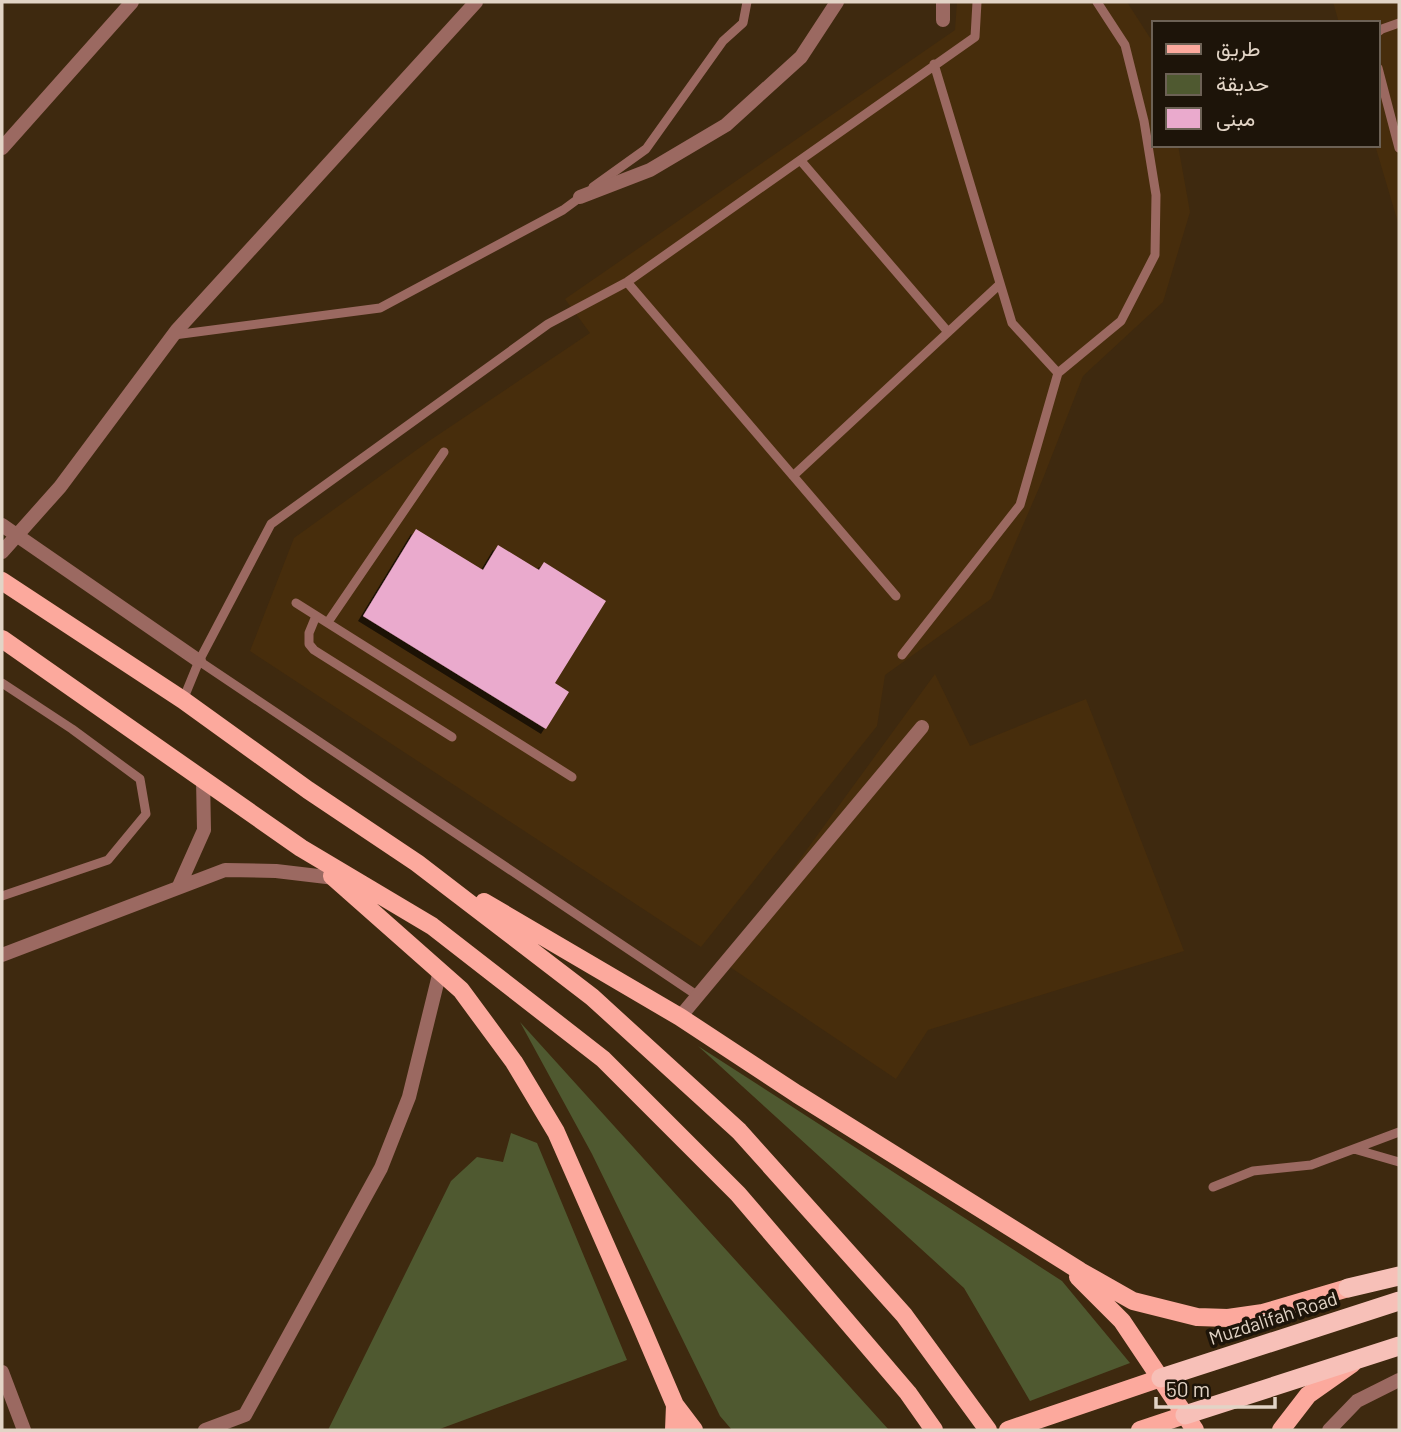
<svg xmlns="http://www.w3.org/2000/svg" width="1401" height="1432" font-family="Barlow,Vazirmatn,sans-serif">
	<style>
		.built { fill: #472d0c }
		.green { fill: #4f5930 }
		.building { fill: #eaaacd; filter: url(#shadow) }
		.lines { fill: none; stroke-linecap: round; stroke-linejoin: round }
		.service { stroke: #9b6961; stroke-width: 9 }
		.minor { stroke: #9b6961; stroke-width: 14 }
		.tertiary { stroke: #9b6961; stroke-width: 14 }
		.primary { stroke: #fca99d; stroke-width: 18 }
		.trunk { stroke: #f7c0b8; stroke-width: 19 }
		.labels { text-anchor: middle; stroke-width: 7; stroke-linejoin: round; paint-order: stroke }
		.street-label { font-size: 19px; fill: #e2d4c6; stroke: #1d1409 }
	</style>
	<defs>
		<filter id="shadow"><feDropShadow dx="-5" dy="5" stdDeviation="0" flood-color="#0009"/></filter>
	</defs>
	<rect width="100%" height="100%" fill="#3e290f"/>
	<path class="built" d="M957,2H1127L1154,44V145H1178L1190,212L1163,302L1083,376L1042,481L991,599L885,675L877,726L701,947L250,651L294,538L429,441L590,333L565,299L955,30Z
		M1333,2H1399V226L1375,145H1378V23H1339Z
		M935,674L970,746L1086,699L1184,951L928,1030L896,1079L724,963Z"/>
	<path class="green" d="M520,1022L889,1430H732L720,1416L592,1154Z
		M698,1046L1062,1281L1130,1363L1030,1401L964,1288Z
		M511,1133L537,1143L627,1360L437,1430H328L451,1181L477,1157L503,1162Z"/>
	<path class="building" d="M416,529L483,570L498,545L539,570L544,562L606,601L555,683L569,692L546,729L363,616Z"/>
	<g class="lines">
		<path class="service" d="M1378,32L1382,29L1399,23
			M934,64L1012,323L1058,373
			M1378,68L1399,148
			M801,161L948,332
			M593,187L646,149L723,41L743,23L747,2
			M627,282L896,596
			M174,335L380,308L563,210L582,196
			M793,476L1000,284
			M296,603L572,777
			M316,616L309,633V644L314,650L452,737
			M328,622L444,452
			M902,655L1020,505L1058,373L1121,321L1155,255L1156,195L1144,121L1125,45L1097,2
			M199,661L698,996
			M2,683L72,729L140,779L146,814L108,860L2,896
			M183,700L199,661L271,524L548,324L627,282L975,37L977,2
			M1354,1149L1399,1162
			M1213,1187L1253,1171L1311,1165L1399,1132"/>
		<path class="minor" d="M943,2V20
			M2,148L132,2
			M580,197L650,170L726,125L801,57L837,2
			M2,525L199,661
			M2,552L60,487L177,330L476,2
			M179,886L204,830L203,779
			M2,955L225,870L276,871L335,878
			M680,1017L922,727
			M2,1372L24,1430
			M205,1430L245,1415L381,1168L409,1097L440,971"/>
		<path class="tertiary" d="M1329,1430L1357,1401L1399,1380"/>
		<path class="primary" d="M2,581L183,700L308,790L417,863L592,997L739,1131L904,1315L988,1430
			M2,639L301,848L432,926L603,1059L738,1194L908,1393L934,1430
			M332,876L461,990L514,1062L556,1132L640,1323L675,1405L674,1430
			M484,902L680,1017L797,1094L1080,1271L1133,1301L1197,1317L1228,1318L1263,1313L1348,1288
			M1078,1277L1122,1321L1195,1430
			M675,1405L694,1430
			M1008,1430L1161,1378
			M1140,1430L1185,1415
			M1281,1430L1308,1395L1352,1364"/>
		<path class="trunk" d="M1348,1288L1399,1276
			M1161,1378L1399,1301
			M1185,1415L1399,1346"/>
	</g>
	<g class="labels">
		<g class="street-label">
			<text transform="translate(1273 1318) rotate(-18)" y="7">Muzdalifah Road</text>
		</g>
	</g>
	<rect width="1401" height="1432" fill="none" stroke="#e2d4c6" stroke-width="7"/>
	<rect x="1152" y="21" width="228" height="126" fill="#1d1409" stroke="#6c6155" stroke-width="2"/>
	<rect x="1166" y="44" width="35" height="10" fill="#fca99d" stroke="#6c6155" stroke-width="2"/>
	<text x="1216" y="56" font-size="21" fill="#e2d4c6">طريق</text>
	<rect x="1166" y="74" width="35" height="21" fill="#4f5930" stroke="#6c6155" stroke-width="2"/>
	<text x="1216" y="91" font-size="21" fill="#e2d4c6">حديقة</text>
	<rect x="1166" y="108" width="35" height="21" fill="#eaaacd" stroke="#6c6155" stroke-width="2"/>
	<text x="1216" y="126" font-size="21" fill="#e2d4c6">مبنى</text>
	<path d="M1156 1397v10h119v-10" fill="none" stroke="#e2d4c6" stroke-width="3.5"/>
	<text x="1166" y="1397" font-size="21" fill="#e2d4c6" stroke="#1d1409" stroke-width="5" paint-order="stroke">50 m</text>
</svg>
